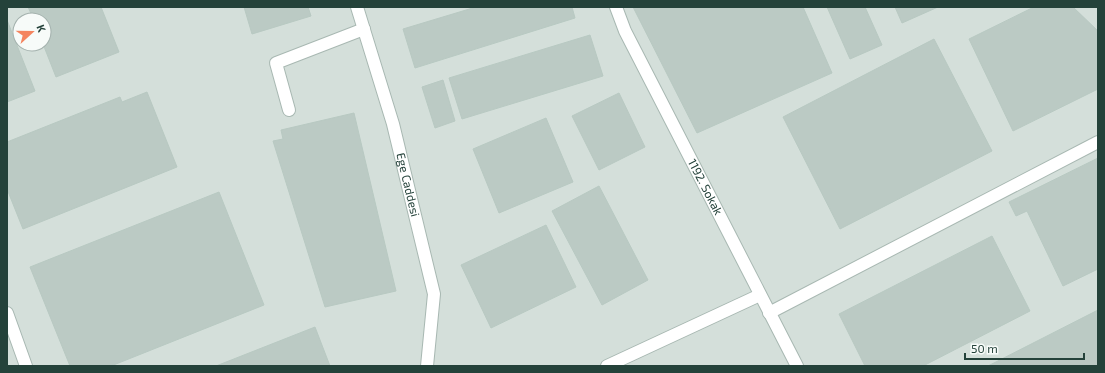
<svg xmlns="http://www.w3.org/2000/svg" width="1105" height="373" font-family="'Exo 2',sans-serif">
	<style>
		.built { fill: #d4dfda; fill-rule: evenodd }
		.building { fill: #bbcac4; stroke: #b8c9c2 }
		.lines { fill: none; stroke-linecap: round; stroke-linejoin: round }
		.minor-casing { stroke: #a8b8b2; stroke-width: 14 }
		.minor { stroke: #fff; stroke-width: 12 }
		.labels { text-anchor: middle; stroke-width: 4; stroke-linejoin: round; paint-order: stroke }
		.street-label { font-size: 12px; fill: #24423a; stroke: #f7fbf9 }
	</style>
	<rect width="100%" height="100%" fill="#e6efeb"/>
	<path class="built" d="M7,7H1098V366H7ZM20,20H44V44H20Z"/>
	<path class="building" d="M28,7H101L119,52L56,77L43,44L44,20H34Z
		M244,7H308L311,16L252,34Z
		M476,7H572L575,18L415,68L403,29Z
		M633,7H803L832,73L697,133Z
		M827,7H865L882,45L850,59Z
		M895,7H938L902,23Z
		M1034,7H1073L1098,31V89L1013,131L969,39Z
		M7,20L35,91L7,102Z
		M590,35L603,76L462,119L449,78Z
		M934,39L992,151L840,229L783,117Z
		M443,80L455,121L435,128L422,87Z
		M147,92L177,167L23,229L7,189V142L120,97L122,102Z
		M619,93L645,147L599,170L572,116Z
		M354,113L396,291L325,307L273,141L283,139L281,130Z
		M546,118L573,182L499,213L473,149Z
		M1098,158V269L1063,286L1027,211L1016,216L1009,202Z
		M599,186L648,280L602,305L552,211Z
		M219,192L264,305L111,366H70L30,267Z
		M546,225L576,287L491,328L461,265Z
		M992,236L1030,311L923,366H865L839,314Z
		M1098,310V366H988Z
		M315,327L330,366H216Z"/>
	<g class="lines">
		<g class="minor-casing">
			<g id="minor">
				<path id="s1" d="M357,7L393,124L434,294L427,366"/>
				<path id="s2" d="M616,7L625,31L797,366"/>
				<path d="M289,110L276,63L364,29"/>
				<path d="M7,313L26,366"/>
				<path d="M769,313L1098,142"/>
				<path d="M607,366L760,295"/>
			</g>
		</g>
		<use href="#minor" class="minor"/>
	</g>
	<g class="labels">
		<g class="street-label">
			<text dy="4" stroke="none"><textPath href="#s1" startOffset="185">Ege Caddesi</textPath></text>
			<text dy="4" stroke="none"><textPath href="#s2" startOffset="201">1192. Sokak</textPath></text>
		</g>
	</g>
	<rect width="1105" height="373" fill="none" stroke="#24423a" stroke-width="16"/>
	<g transform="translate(32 32) rotate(69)"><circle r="19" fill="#f7fbf9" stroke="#a3b1ad"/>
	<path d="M0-3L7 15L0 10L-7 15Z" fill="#f4845f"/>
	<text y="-6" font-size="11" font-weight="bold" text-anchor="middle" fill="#24423a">K</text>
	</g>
	<path d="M965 353v6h119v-6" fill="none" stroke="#24423a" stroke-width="2"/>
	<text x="971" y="353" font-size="12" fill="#24423a" stroke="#f7fbf9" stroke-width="3" paint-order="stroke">50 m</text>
</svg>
